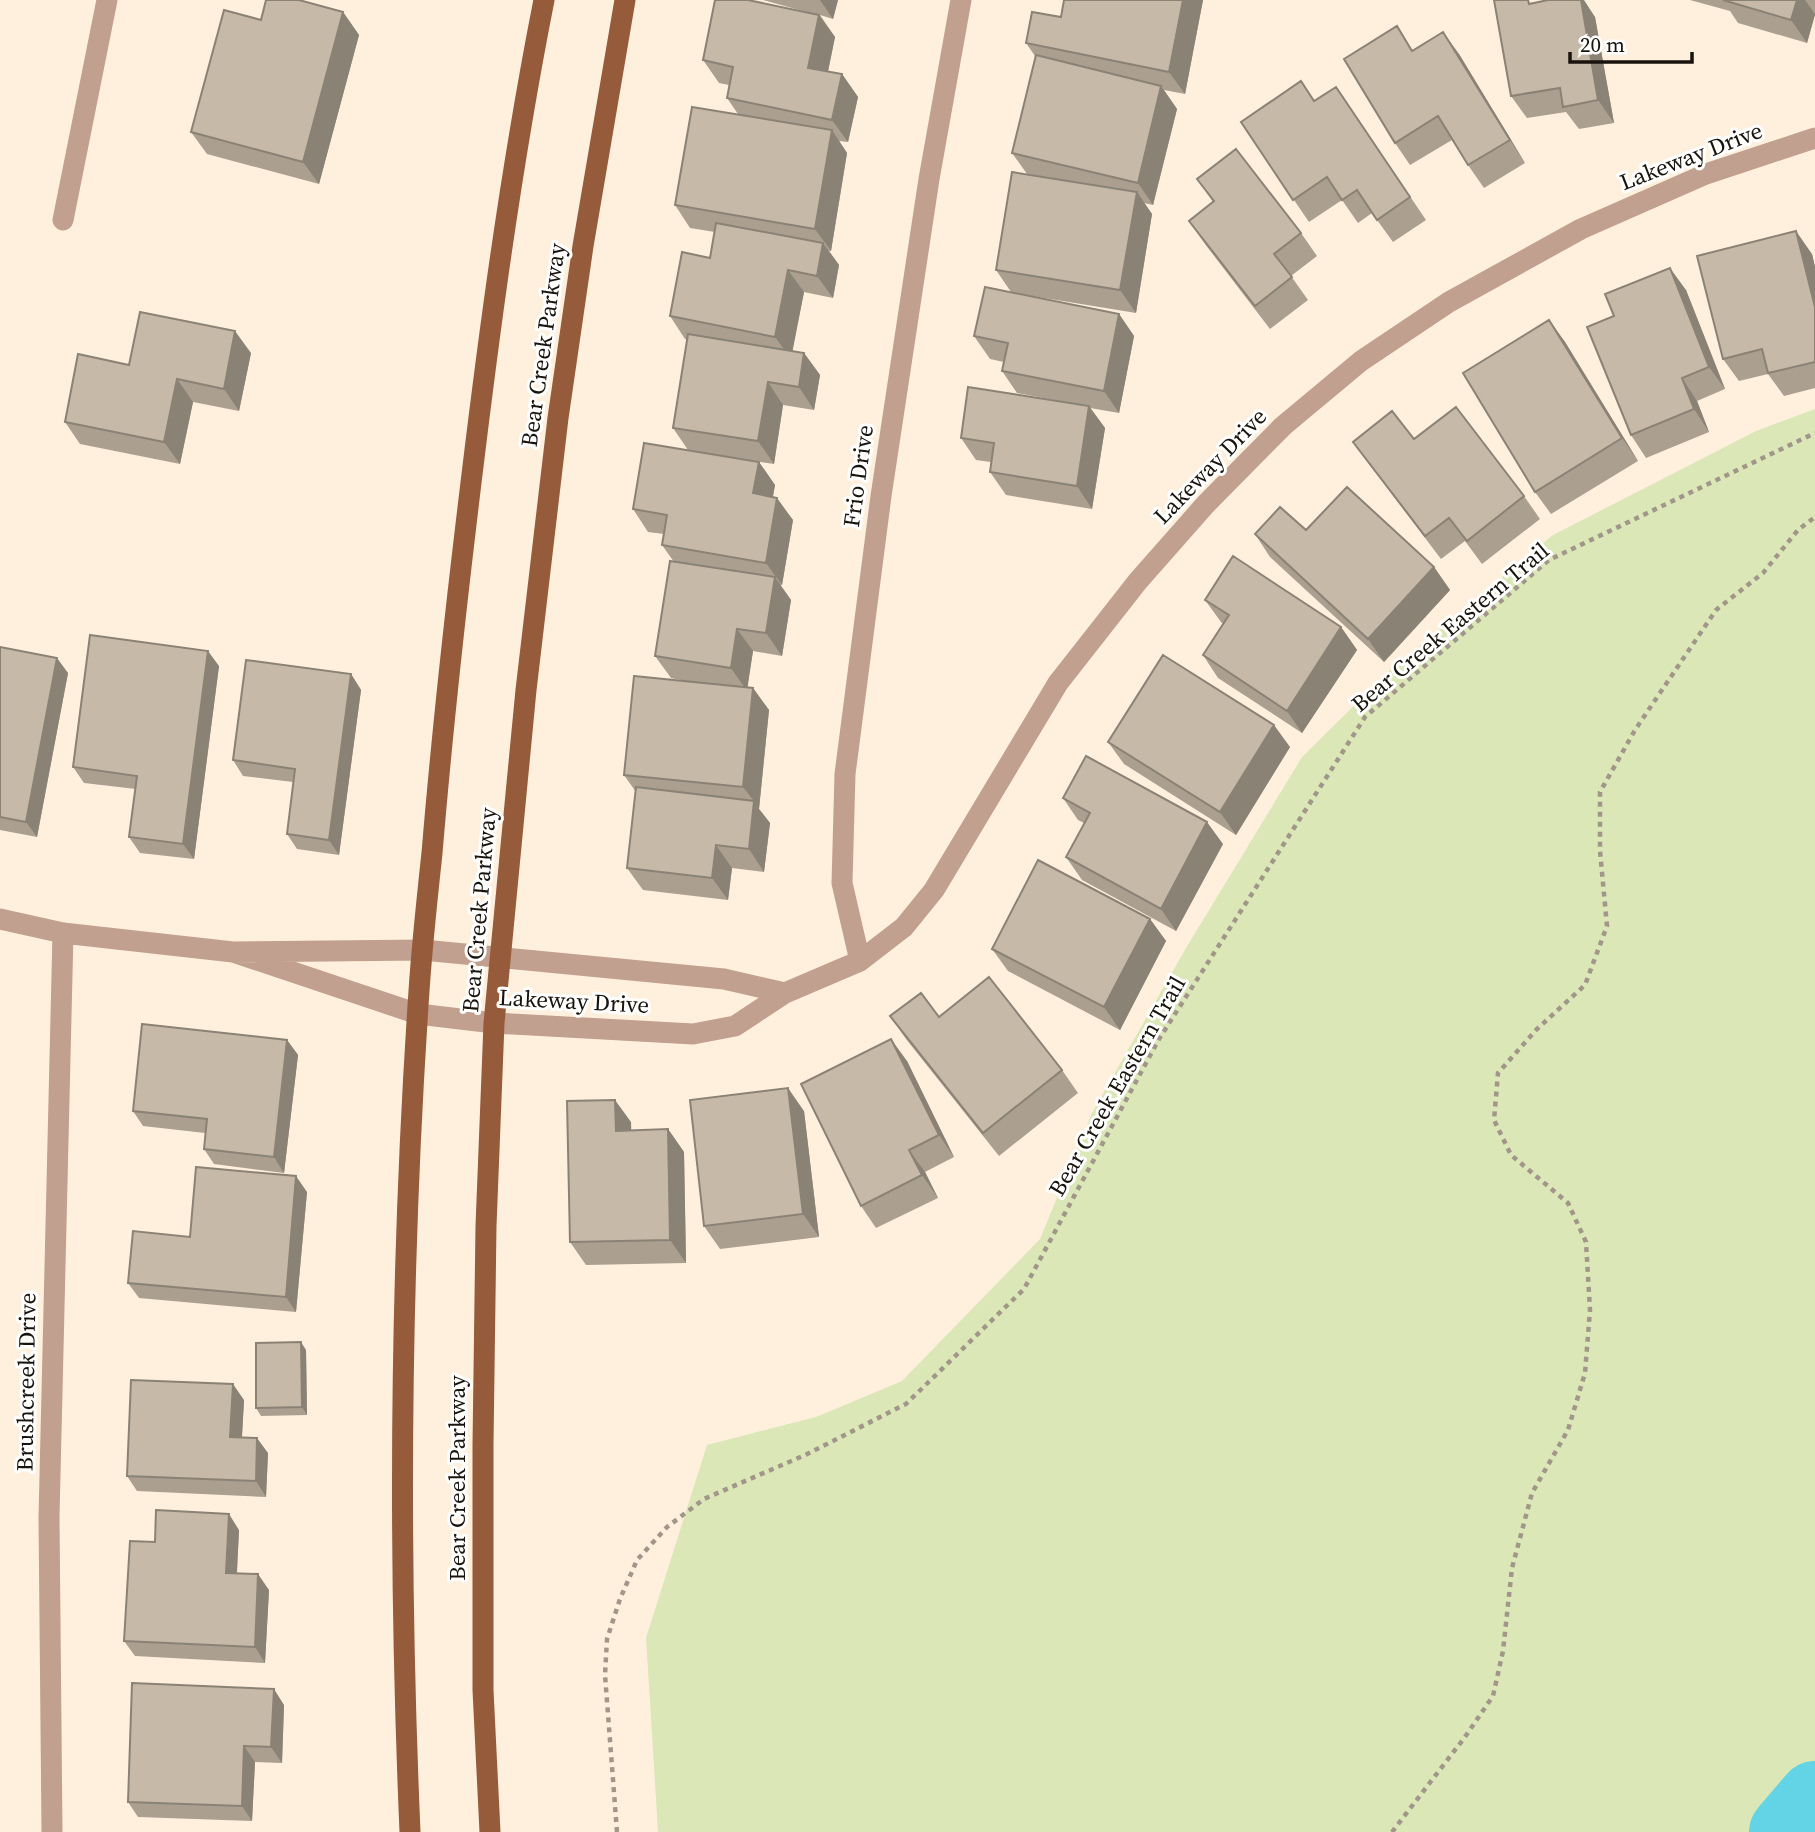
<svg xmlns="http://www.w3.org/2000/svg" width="1815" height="1832" font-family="'Source Serif 4',serif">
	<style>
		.grass { fill: #dbe7b7 }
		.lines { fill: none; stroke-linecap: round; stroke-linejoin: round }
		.river { stroke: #63d4e6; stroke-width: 74 }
		.path { stroke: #a19689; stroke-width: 4.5; stroke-dasharray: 5 5; stroke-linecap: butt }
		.minor { stroke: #c2a08f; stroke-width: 21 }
		.major { stroke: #955b3b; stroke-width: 21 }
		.wall { fill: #ab9f90 }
		.shaded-wall { fill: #8b8276 }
		.building { fill: #c7b9a8; stroke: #8b8276; stroke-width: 2 }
		.labels { text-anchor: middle; stroke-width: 6; stroke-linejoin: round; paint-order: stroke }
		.street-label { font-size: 23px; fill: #18130c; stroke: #fff }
	</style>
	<rect width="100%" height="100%" fill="#fff0de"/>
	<path class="grass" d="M1815,409V1832H658L646,1638L707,1445L816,1417L902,1381L1040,1239L1092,1113L1186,948L1302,757L1389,671L1553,535L1756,431Z"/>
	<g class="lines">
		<path class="river" d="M1786,1832L1815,1798"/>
		<path class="path" d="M617,1832L605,1675L607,1639L620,1599L637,1560L667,1527L704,1499L805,1455L906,1404L1024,1289L1159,1039L1365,717L1549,560L1815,433
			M1392,1832L1465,1737L1493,1696L1503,1651L1512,1568L1532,1493L1568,1430L1585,1373L1590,1310L1586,1242L1568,1203L1511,1155L1494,1120L1498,1073L1536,1030L1585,985L1607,926L1600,851V792L1635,730L1716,610L1763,573L1798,530L1815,517"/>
		<path class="minor" d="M63,220L107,0
			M0,919L63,933L233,952L423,950L724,979L785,993
			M233,952L418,1014L494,1023L693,1034L735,1026L785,993L860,961L904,927L934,890L1058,683L1138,581L1205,505L1283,426L1361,361L1449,302L1581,229L1706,174L1815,138
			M860,961L842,883L845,774L881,496L929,179L961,0
			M52,1832L49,1517L63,933"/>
		<path class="major" d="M410,1832C398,1552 400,1270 419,991C422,945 427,899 432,853C440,757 450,662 461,567C483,378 507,187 544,0
			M490,1832L483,1690V1445L486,1226L494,1023L526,690L558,418L583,246L625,0"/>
	</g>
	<path class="wall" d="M763,0H838L833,19L820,15L835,37L828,72L842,74L858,97L848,142L839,141L847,153L831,251H829L839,265L833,298L804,292L792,351L804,353L820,375L814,410L783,405L774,464L703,453L759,462L775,485L773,497L793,520L782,585H780L791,600L782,656L753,651L747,687L753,688L769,710L759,809L770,823L764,872L732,868L728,900L643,890L627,868L636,792L624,775L690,682L671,678L655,656L674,562L662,545L664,534L648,532L633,509L688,450L673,428L687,339H685L670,316L710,258L715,232L690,228L675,205L738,114L727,98L729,85L719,83L703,60L810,13Z
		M1203,0L1185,94L1164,90L1177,109L1153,205L1144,203L1152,214L1136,313L1026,295L1119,314L1134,336L1119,413L1090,408L1105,428L1092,509L1006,495L990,472L991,462L976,460L961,438L1054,400L1017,393L1002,371L1004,362L990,359L974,336L1011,292L996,270L1027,174L1012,153L1035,56L1026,43L1061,17Z
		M1690,0H1815V15L1807,43L1738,23L1730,11Z
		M1535,2L1595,17L1614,123L1579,129L1566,112L1527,118L1511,96Z
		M343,12L359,35L319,184L207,154L191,132L261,20Z
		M1414,50L1459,54L1525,163L1484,188L1468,165L1452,140L1410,165L1395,143Z
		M1336,87L1426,220L1393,242L1372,213L1358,223L1342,200L1309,222L1241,122L1314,101Z
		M1197,179L1301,233L1317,256L1291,276L1308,300L1270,329L1205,244L1189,221L1213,202Z
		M1812,254L1815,267V388L1784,396L1768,374L1739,381L1723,359Z
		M1686,290L1725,389L1697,401L1709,432L1646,458L1631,435Z
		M1549,320L1565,342L1638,461L1551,514L1535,492Z
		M251,353L239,411L193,402L180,464L80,444L65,422L129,365Z
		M1414,439L1524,496L1540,519L1482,564L1465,541L1441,559L1369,464L1353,442Z
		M1306,530L1434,567L1450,590L1384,662L1270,557L1255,534Z
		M1205,600L1341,627L1357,650L1302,733L1218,678L1203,655L1223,624L1221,622Z
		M0,647L68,673L37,837L0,830Z
		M219,666L194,859L140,853L129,837L136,789L84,783L73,767Z
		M351,674L361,690L339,855L297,849L287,834L293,782L243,776L233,760Z
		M1108,742L1290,747L1236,835L1124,764Z
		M1063,798L1223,844L1176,931L1082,880L1066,857L1084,823L1078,820Z
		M1150,919L1166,941L1120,1030L1008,971L992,949Z
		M890,1016L939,1017L1062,1070L1078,1093L999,1156L906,1039Z
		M287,1040L298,1055L284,1173L214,1164L204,1149L205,1133L143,1126L133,1111Z
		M907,1061L954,1157L925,1172L938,1198L876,1228L861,1206Z
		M804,1111L819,1237L720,1249L704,1226Z
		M631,1122V1130L668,1129L684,1152L686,1263L586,1265L570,1242Z
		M307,1192L296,1312L139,1298L128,1283L190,1237Z
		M306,1350L307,1415L261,1416L256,1408Z
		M244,1400L242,1437L268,1453L266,1497L137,1491L127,1476Z
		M239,1530L237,1573L269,1590L265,1663L135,1656L124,1641L155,1542Z
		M284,1705L282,1763L255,1762L252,1821L138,1817L128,1802Z"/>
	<path class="shaded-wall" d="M820,0H838L833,19Z
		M1183,0H1203L1185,94L1169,72Z
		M1581,0H1584L1595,17L1614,123L1598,100Z
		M1797,0H1805L1815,14L1807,43L1791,20Z
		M343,12L359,35L319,184L303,162Z
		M819,15L835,37L824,90L808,68Z
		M1443,32L1459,54L1525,163L1510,140Z
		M842,74L858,97L848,142L832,120Z
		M1161,86L1177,109L1153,205L1138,183Z
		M832,130L847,153L831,251L815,229Z
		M1137,192L1152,214L1136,313L1120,290Z
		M1796,231L1812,254L1815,267V307Z
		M823,243L839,265L833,298L817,276Z
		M1670,268L1686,290L1725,389L1709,367Z
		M788,270L804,292L791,359L775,337Z
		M1119,314L1134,336L1119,413L1104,391Z
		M1549,320L1565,342L1638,461L1622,438Z
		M235,331L251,353L239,411L224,389Z
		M804,353L820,375L814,410L799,387Z
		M1682,378L1697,401L1709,432L1694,409Z
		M177,379L193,402L180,464L164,442Z
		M768,382L783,405L774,464L758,441Z
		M1089,406L1105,428L1092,509L1077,486Z
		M759,462L775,485L769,516L753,493Z
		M777,498L793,520L782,585L766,563Z
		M1434,567L1450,590L1384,662L1368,639Z
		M775,577L791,600L782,656L766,633Z
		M1341,627L1357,650L1302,733L1287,711Z
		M737,629L753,651L747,691L731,668Z
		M208,651L219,666L194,859L183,844Z
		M57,658L68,673L37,837L26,822Z
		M351,674L361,690L339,855L329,840Z
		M753,688L769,710L759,809L770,823L764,872L749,849L754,801L743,787Z
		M1274,725L1290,747L1236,835L1220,812Z
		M1207,822L1223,844L1176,931L1161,909Z
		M716,845L732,868L728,900L712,878Z
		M1150,919L1166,941L1120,1030L1104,1007Z
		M891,1039L907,1061L954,1157L939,1135Z
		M287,1040L298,1055L284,1173L274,1157Z
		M788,1088L804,1111L819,1237L803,1214Z
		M615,1100L631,1122L632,1153L616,1131Z
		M668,1129L684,1152L686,1263L670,1240Z
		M909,1150L925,1172L938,1198L922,1175Z
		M296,1176L307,1192L296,1312L286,1297Z
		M301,1342L306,1350L307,1415L302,1407Z
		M233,1384L244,1400L241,1452L230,1437Z
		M257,1438L268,1453L266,1497L256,1481Z
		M229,1514L239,1530L236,1588L226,1573Z
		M258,1574L269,1590L265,1663L255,1647Z
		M274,1689L284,1705L282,1763L271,1747Z
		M244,1746L255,1762L252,1821L242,1806Z"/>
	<path class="building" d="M266,0H299L343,12L303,162L191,132L224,10L261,20Z
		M715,0H748L819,15L808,68L842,74L832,120L727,98L733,67L703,60Z
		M1064,0H1183L1169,72L1026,43L1032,12L1061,17Z
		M1494,0H1528L1529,4L1548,0H1581L1598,100L1563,107L1560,88L1511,96Z
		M1723,0H1797L1791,20Z
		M1397,26L1412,51L1443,32L1510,140L1468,165L1438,116L1395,143L1344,59Z
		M1036,55L1161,86L1138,183L1012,153Z
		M1301,81L1314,101L1336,87L1410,197L1377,220L1357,190L1342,200L1327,177L1293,200L1241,122Z
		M692,107L832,130L815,229L675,205Z
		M1236,149L1301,233L1274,254L1292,277L1255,306L1189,221L1214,201L1197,179Z
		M1012,172L1137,192L1120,290L996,270Z
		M716,223L823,243L817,276L788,270L775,337L670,316L682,252L710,258Z
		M1796,231L1815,307V362L1768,373L1762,349L1723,359L1697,256Z
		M1670,268L1709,367L1682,378L1694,409L1631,435L1587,327L1614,316L1605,294Z
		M985,287L1119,314L1104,391L1002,371L1008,343L974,336Z
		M140,312L235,331L224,389L177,379L164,442L65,422L78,354L129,365Z
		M1549,320L1622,438L1535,492L1463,373Z
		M688,334L804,353L799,387L768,382L758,441L673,428Z
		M968,387L1089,406L1077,486L990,472L994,443L961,438Z
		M1456,407L1524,496L1467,541L1449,518L1425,536L1353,442L1392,411L1414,439Z
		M644,443L759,462L753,493L777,498L766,563L662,545L667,515L633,509Z
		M1347,487L1434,567L1368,639L1255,534L1280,507L1306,530Z
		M1233,556L1341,627L1287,711L1203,655L1229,615L1205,600Z
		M670,561L775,577L766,633L737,629L731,668L655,656Z
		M90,635L208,651L183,844L129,837L137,776L73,767Z
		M0,647L57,658L26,822L0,817Z
		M1163,655L1274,725L1220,812L1108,742Z
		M246,660L351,674L329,840L287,834L295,769L233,760Z
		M634,676L753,688L743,787L624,775Z
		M1086,756L1207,822L1161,909L1066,857L1090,813L1063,798Z
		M636,787L754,801L749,849L716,845L712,878L627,868Z
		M1038,860L1150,919L1104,1007L992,949Z
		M989,977L1062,1070L983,1133L890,1016L921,993L939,1017Z
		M142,1024L287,1040L274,1157L204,1149L207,1119L133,1111Z
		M891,1039L939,1135L909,1150L922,1175L861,1206L801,1084Z
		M788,1088L803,1214L704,1226L690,1100Z
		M615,1100L616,1131L668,1129L670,1240L570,1242L567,1101Z
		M196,1167L296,1176L286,1297L128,1283L133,1231L190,1237Z
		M301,1342L302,1407L256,1408V1343Z
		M131,1380L233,1384L230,1437L257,1438L256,1481L127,1476Z
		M156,1510L229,1514L226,1573L258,1574L255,1647L124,1641L130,1541L155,1542Z
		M132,1683L274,1689L271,1747L244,1746L242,1806L128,1802Z"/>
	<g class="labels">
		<g class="street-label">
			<text transform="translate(1691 156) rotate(-21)" y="8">Lakeway Drive</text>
			<text transform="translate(543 345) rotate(-82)" y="8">Bear Creek Parkway</text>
			<text transform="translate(1210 466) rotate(-46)" y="8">Lakeway Drive</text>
			<text transform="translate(858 476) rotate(-82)" y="8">Frio Drive</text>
			<text transform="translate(1450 627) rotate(-40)" y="8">Bear Creek Eastern Trail</text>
			<text transform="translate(479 910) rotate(-85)" y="8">Bear Creek Parkway</text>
			<text transform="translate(574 1001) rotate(3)" y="8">Lakeway Drive</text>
			<text transform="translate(1117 1086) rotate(-60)" y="8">Bear Creek Eastern Trail</text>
			<text transform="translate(26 1382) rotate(-89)" y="8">Brushcreek Drive</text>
			<text transform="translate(457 1478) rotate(-90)" y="8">Bear Creek Parkway</text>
		</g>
	</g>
	<path d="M1570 52v10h122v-10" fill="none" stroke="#18130c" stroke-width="3.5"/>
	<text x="1580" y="52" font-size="21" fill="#18130c" stroke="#ffffff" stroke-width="5" paint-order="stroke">20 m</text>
</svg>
